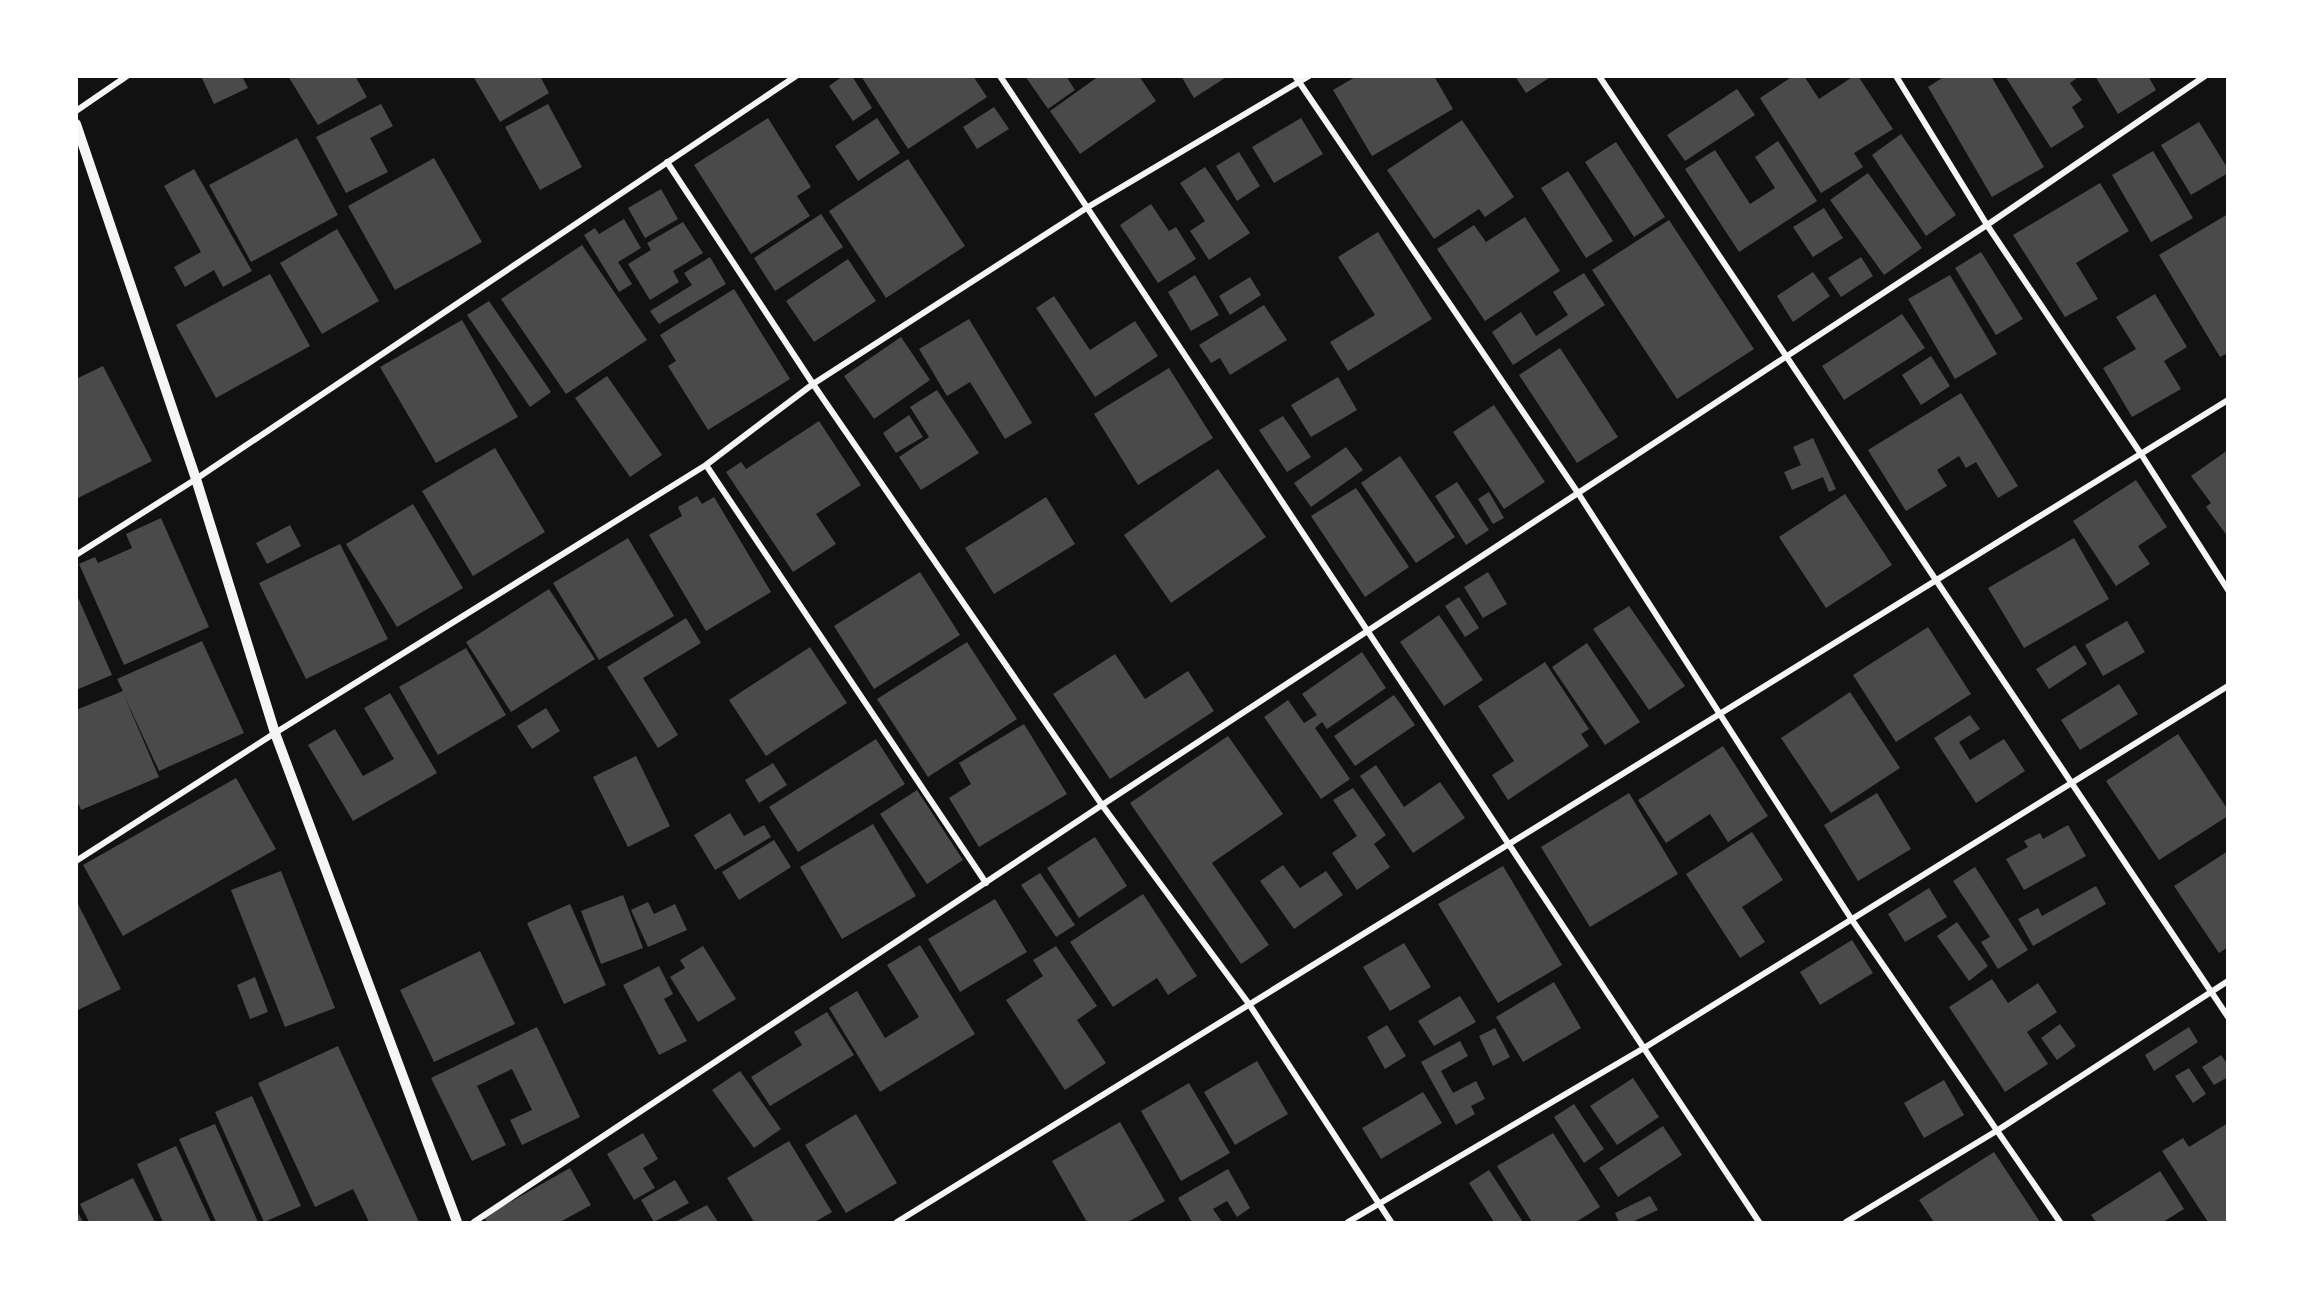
<svg xmlns="http://www.w3.org/2000/svg" width="2304" height="1299" font-family="Quicksand,sans-serif">
	<style>
		.building { fill: #4a4a4a }
		.lines { fill: none; stroke-linecap: round; stroke-linejoin: round }
		.minor { stroke: #f5f5f5; stroke-width: 6 }
		.tertiary { stroke: #f5f5f5; stroke-width: 10 }
	</style>
	<rect width="100%" height="100%" fill="#111"/>
	<path class="building" d="M201,76H242L248,88L214,104Z
		M288,76H355L367,97L318,125Z
		M473,76H540L549,93L500,122Z
		M843,76H852L872,108L853,121L829,86Z
		M861,76H973L987,97L908,149Z
		M1025,76H1066L1075,90L1048,109Z
		M1099,76H1139L1156,101L1080,154L1050,111Z
		M1181,76H1228L1194,98Z
		M1357,76H1434L1453,109L1372,156L1333,90Z
		M1515,76H1552L1526,93Z
		M1793,76H1804L1819,99L1854,76H1858L1893,129L1854,153L1863,167L1821,193L1760,98Z
		M1945,76H1991L2044,167L1992,197L1928,87Z
		M2005,76H2080L2070,83L2082,100L2072,107L2084,127L2051,148Z
		M2095,76H2148L2156,90L2118,114Z
		M1737,89L1755,115L1685,161L1667,135Z
		M381,104L393,126L370,138L388,172L346,193L316,137Z
		M548,104L582,167L540,190L505,127Z
		M994,107L1009,129L977,149L963,127Z
		M768,118L811,187L797,196L810,216L751,254L694,165Z
		M877,118L900,153L858,181L835,146Z
		M1301,118L1323,154L1274,183L1252,147Z
		M1462,120L1514,197L1485,217L1479,209L1434,239L1387,170Z
		M2199,122L2228,169V173L2191,195L2161,145Z
		M1901,134L1956,215L1926,236L1872,155Z
		M297,138L338,215L251,262L209,185Z
		M1778,141L1817,201L1739,252L1685,169L1715,150L1750,204L1775,188L1755,157Z
		M1616,142L1665,217L1634,237L1585,162Z
		M2153,151L2193,218L2151,242L2112,175Z
		M1239,152L1260,186L1237,201L1216,166Z
		M434,158L482,242L395,290L348,206Z
		M908,159L965,246L886,298L829,211Z
		M1205,167L1250,233L1209,260L1190,231L1205,221L1180,183Z
		M194,169L252,271L223,287L214,270L185,287L174,267L201,252L164,186Z
		M1568,171L1613,241L1586,258L1541,188Z
		M1868,173L1922,248L1884,275L1830,200Z
		M2100,183L2129,231L2076,263L2098,299L2065,317L2013,235Z
		M661,189L678,219L645,238L628,208Z
		M1151,204L1169,231L1176,227L1196,259L1158,283L1120,225Z
		M1824,208L1843,238L1813,257L1793,227Z
		M821,214L843,247L775,291L754,258Z
		M2228,214V353L2220,357L2159,255Z
		M1525,217L1560,271L1485,321L1437,249L1474,225L1486,242Z
		M624,219L641,248L618,262L632,284L619,292L584,235L595,228L599,234Z
		M1669,220L1754,349L1677,399L1592,270Z
		M683,222L703,253L673,271L679,282L650,300L628,264L651,250L647,243Z
		M337,229L379,301L322,334L280,263Z
		M1378,232L1432,319L1348,371L1330,342L1375,315L1338,257Z
		M582,245L647,340L566,394L501,299Z
		M1981,252L2023,319L1996,335L1955,268Z
		M710,257L726,284L659,324L650,311L692,285L684,273Z
		M1861,257L1873,276L1841,297L1828,278Z
		M848,259L876,301L814,342L786,301Z
		M1813,272L1830,296L1793,322L1777,296Z
		M1584,273L1605,305L1513,365L1492,332L1521,312L1536,336L1568,315L1553,292Z
		M270,274L310,346L216,398L176,325Z
		M1195,275L1219,315L1191,331L1168,292Z
		M1950,275L1997,354L1955,379L1908,299Z
		M1250,277L1261,295L1230,315L1219,296Z
		M734,289L790,379L708,430L668,366L676,361L660,335Z
		M2155,294L2187,347L2164,361L2181,389L2132,417L2103,368L2136,349L2116,317Z
		M1054,296L1090,350L1135,321L1158,356L1095,397L1036,308Z
		M489,301L551,392L530,407L467,315Z
		M1264,305L1287,340L1230,375L1220,358L1211,363L1199,345Z
		M1902,314L1925,348L1844,400L1822,366Z
		M969,319L1032,423L1005,439L970,382L947,396L919,349Z
		M462,320L518,417L436,463L380,367Z
		M901,337L930,380L874,419L844,376Z
		M1560,348L1618,437L1577,463L1519,375Z
		M1931,356L1950,386L1921,405L1902,375Z
		M103,366L152,461L76,499V379Z
		M1169,368L1213,438L1138,485L1094,414Z
		M607,376L662,455L630,477L575,398Z
		M1338,377L1357,410L1311,437L1291,405Z
		M937,390L979,453L921,490L899,457L929,437L910,407Z
		M1961,393L2018,486L1998,498L1976,462L1966,468L1959,456L1937,470L1947,486L1906,511L1868,450Z
		M1494,405L1545,482L1504,509L1453,432Z
		M909,415L923,437L896,453L883,433Z
		M1283,416L1311,457L1287,472L1259,430Z
		M819,421L861,485L816,514L836,544L793,572L726,472L741,462L746,469Z
		M1813,438L1836,489L1829,492L1823,477L1792,490L1784,472L1801,465L1793,447Z
		M1346,447L1363,470L1311,507L1294,483Z
		M495,448L545,532L473,576L422,491Z
		M2228,450V537L2206,507L2211,503L2191,476Z
		M1400,456L1455,537L1416,563L1361,483Z
		M1218,469L1266,537L1171,603L1124,535Z
		M2136,480L2167,527L2138,546L2150,564L2116,586L2073,521Z
		M1457,482L1489,530L1466,545L1435,496Z
		M1356,488L1409,567L1365,597L1311,516Z
		M1489,492L1504,518L1493,524L1478,499Z
		M1845,494L1892,565L1826,608L1779,537Z
		M697,496L702,504L714,497L771,592L706,631L649,535L682,516L678,507Z
		M1046,497L1075,544L994,594L965,548Z
		M413,504L463,588L397,627L346,544Z
		M161,518L209,627L124,665L79,564L95,557L98,563L132,548L126,534Z
		M290,525L301,546L267,564L256,543Z
		M628,538L674,616L599,660L553,583Z
		M2074,538L2109,599L2024,648L1988,588Z
		M340,544L388,639L306,679L259,583Z
		M920,572L960,635L874,689L834,626Z
		M1488,572L1507,604L1483,618L1464,587Z
		M549,589L595,659L511,712L466,642Z
		M76,593L112,675L76,690Z
		M1459,597L1479,628L1465,637L1445,606Z
		M1629,606L1685,686L1649,710L1593,629Z
		M1439,615L1483,680L1444,706L1400,642Z
		M686,618L701,643L643,678L678,735L658,748L607,667Z
		M2127,621L2145,652L2103,676L2085,645Z
		M1928,627L1971,694L1896,742L1853,675Z
		M202,641L244,733L159,771L123,693L159,777L81,810L76,799V710L123,691L117,679Z
		M967,642L1017,719L928,777L877,699Z
		M1587,643L1640,722L1605,745L1552,667Z
		M2075,645L2087,664L2049,689L2036,669Z
		M810,647L847,703L766,756L729,700Z
		M466,648L506,715L438,755L399,687Z
		M1362,652L1386,688L1327,729L1322,722L1315,728L1350,779L1321,799L1264,717L1288,700L1304,723L1317,715L1302,694Z
		M1115,654L1145,699L1188,671L1214,711L1110,779L1053,694Z
		M1545,662L1589,729L1581,734L1589,746L1508,800L1492,775L1514,761L1478,706Z
		M2119,684L2138,714L2080,750L2061,720Z
		M1850,692L1900,768L1831,813L1781,738Z
		M390,693L437,773L353,821L308,745L335,729L363,776L394,759L364,708Z
		M1394,695L1415,725L1355,766L1334,736Z
		M546,708L560,731L532,749L517,726Z
		M1970,715L1980,729L1959,742L1970,760L2004,739L2025,771L1976,803L1934,738Z
		M1024,724L1067,794L979,847L949,798L971,784L959,763Z
		M2178,734L2228,810V816L2159,860L2106,781Z
		M1228,736L1283,814L1212,863L1269,945L1241,964L1130,803Z
		M876,739L905,784L798,852L769,807Z
		M1723,746L1768,816L1728,842L1710,814L1666,843L1638,800Z
		M636,756L670,826L628,847L593,777Z
		M773,763L787,785L759,803L745,780Z
		M1376,765L1404,807L1440,782L1465,818L1413,853L1360,776Z
		M236,778L276,849L123,936L83,865Z
		M1353,788L1386,835L1374,844L1390,867L1357,890L1332,853L1357,836L1333,800Z
		M917,790L963,860L927,884L880,814Z
		M1629,793L1678,874L1590,927L1541,847Z
		M1877,793L1911,849L1858,881L1824,825Z
		M730,813L744,836L764,825L771,837L715,870L694,835Z
		M873,824L916,896L842,939L800,867Z
		M2068,825L2086,856L2024,890L2006,859L2028,847L2024,841L2040,833L2043,839Z
		M1752,832L1783,880L1742,907L1765,942L1740,958L1686,874Z
		M1095,837L1127,886L1079,918L1047,868Z
		M774,840L791,867L739,900L722,872Z
		M2228,851V947L2219,953L2174,886Z
		M1283,865L1300,888L1326,871L1343,895L1294,929L1260,881Z
		M1503,866L1562,965L1498,1003L1438,904Z
		M1975,867L2028,950L1998,969L1981,942L1990,937L1953,881Z
		M281,871L335,1008L285,1027L231,890Z
		M1040,873L1075,925L1056,937L1021,885Z
		M2096,886L2106,904L2033,946L2018,919L2038,908L2042,916Z
		M1929,888L1947,917L1905,942L1888,914Z
		M1143,894L1197,976L1168,995L1157,978L1113,1007L1070,942Z
		M623,895L643,948L601,964L581,911Z
		M995,899L1027,952L960,992L928,939Z
		M76,900L121,989L76,1011Z
		M648,902L654,914L675,904L687,930L648,947L631,910Z
		M570,904L606,985L564,1004L527,923Z
		M1957,922L1988,966L1969,981L1937,936Z
		M1852,940L1873,973L1820,1005L1800,972Z
		M1404,943L1431,987L1390,1011L1363,967Z
		M920,945L975,1034L880,1092L829,1008L857,991L885,1038L919,1017L887,965Z
		M703,946L736,999L698,1022L670,977L685,968L680,960Z
		M1056,946L1097,1006L1077,1020L1106,1063L1065,1090L1006,1000L1043,976L1033,960Z
		M480,951L515,1024L434,1062L400,990Z
		M659,966L673,994L664,999L687,1041L659,1055L623,985Z
		M255,977L268,1012L250,1019L237,985Z
		M1992,979L2008,1003L2038,983L2057,1012L2027,1032L2048,1064L2005,1092L1949,1007Z
		M1554,982L1581,1028L1523,1062L1496,1017Z
		M1460,996L1476,1022L1434,1046L1418,1021Z
		M827,1012L854,1055L770,1106L751,1077L802,1045L794,1032Z
		M2060,1024L2076,1046L2057,1060L2041,1038Z
		M1387,1025L1406,1056L1385,1069L1367,1037Z
		M537,1027L580,1117L522,1145L510,1120L532,1110L512,1069L477,1086L506,1145L472,1161L431,1078Z
		M2189,1027L2198,1042L2154,1071L2145,1055Z
		M1495,1028L1510,1057L1493,1066L1479,1036Z
		M1460,1041L1468,1056L1441,1071L1453,1093L1476,1081L1485,1099L1471,1106L1475,1114L1456,1125L1421,1062Z
		M338,1046L419,1222H369L353,1189L315,1207L258,1083Z
		M2221,1055L2228,1065V1077L2214,1085L2202,1067Z
		M1257,1061L1288,1114L1235,1145L1204,1092Z
		M2189,1068L2206,1094L2193,1103L2175,1076Z
		M740,1071L781,1129L754,1148L712,1090Z
		M1633,1078L1659,1117L1617,1145L1590,1106Z
		M1944,1080L1964,1115L1924,1138L1904,1103Z
		M1189,1083L1230,1153L1181,1181L1141,1111Z
		M1423,1092L1442,1123L1381,1159L1362,1128Z
		M252,1096L301,1206L264,1222L215,1112Z
		M1574,1104L1604,1149L1584,1163L1554,1117Z
		M856,1114L897,1183L846,1213L805,1145Z
		M1120,1122L1165,1201L1128,1222H1087L1052,1161Z
		M2228,1123V1222H2208L2162,1151L2183,1138L2189,1147Z
		M215,1124L258,1222H216L179,1139Z
		M1663,1126L1682,1155L1618,1197L1599,1168Z
		M643,1133L658,1159L643,1168L655,1188L634,1200L607,1154Z
		M1553,1133L1600,1207L1576,1222H1532L1497,1166Z
		M789,1141L832,1212L815,1222H754L727,1178Z
		M176,1146L211,1222H163L137,1164Z
		M1994,1152L2040,1222H1934L1919,1200Z
		M570,1168L591,1205L560,1222H487L484,1217Z
		M1228,1169L1250,1208L1237,1217L1227,1201L1213,1209L1222,1222H1192L1178,1198Z
		M1489,1170L1523,1222H1494L1469,1183Z
		M2160,1171L2184,1209L2163,1222H2096L2091,1215Z
		M133,1178L155,1222H89L80,1204Z
		M675,1180L689,1203L654,1222L641,1200Z
		M1650,1196L1658,1210L1632,1222H1619L1615,1213Z
		M707,1205L718,1222H675Z
		M76,1209L83,1222H76Z"/>
	<g class="lines">
		<path class="minor" d="M1000,76L1759,1222
			M1295,76L1578,493L1852,920L2060,1222
			M1599,76L2228,1017
			M1896,76L1987,225L2141,454L2228,590
			M76,111L127,76
			M667,162L813,384L1102,805L1249,1004L1391,1222
			M706,465L986,883
			M76,555L196,479L796,76
			M76,861L275,733L706,465L813,384L1088,207L1309,76
			M474,1222L1102,805L1987,225L2205,76
			M897,1222L2228,400
			M1348,1222L1644,1048L2228,686
			M1846,1222L1998,1130L2228,981"/>
		<path class="tertiary" d="M76,124L196,479L275,733L457,1222"/>
	</g>
	<rect width="2304" height="1299" fill="none" stroke="#ffffff" stroke-width="156"/>
</svg>
